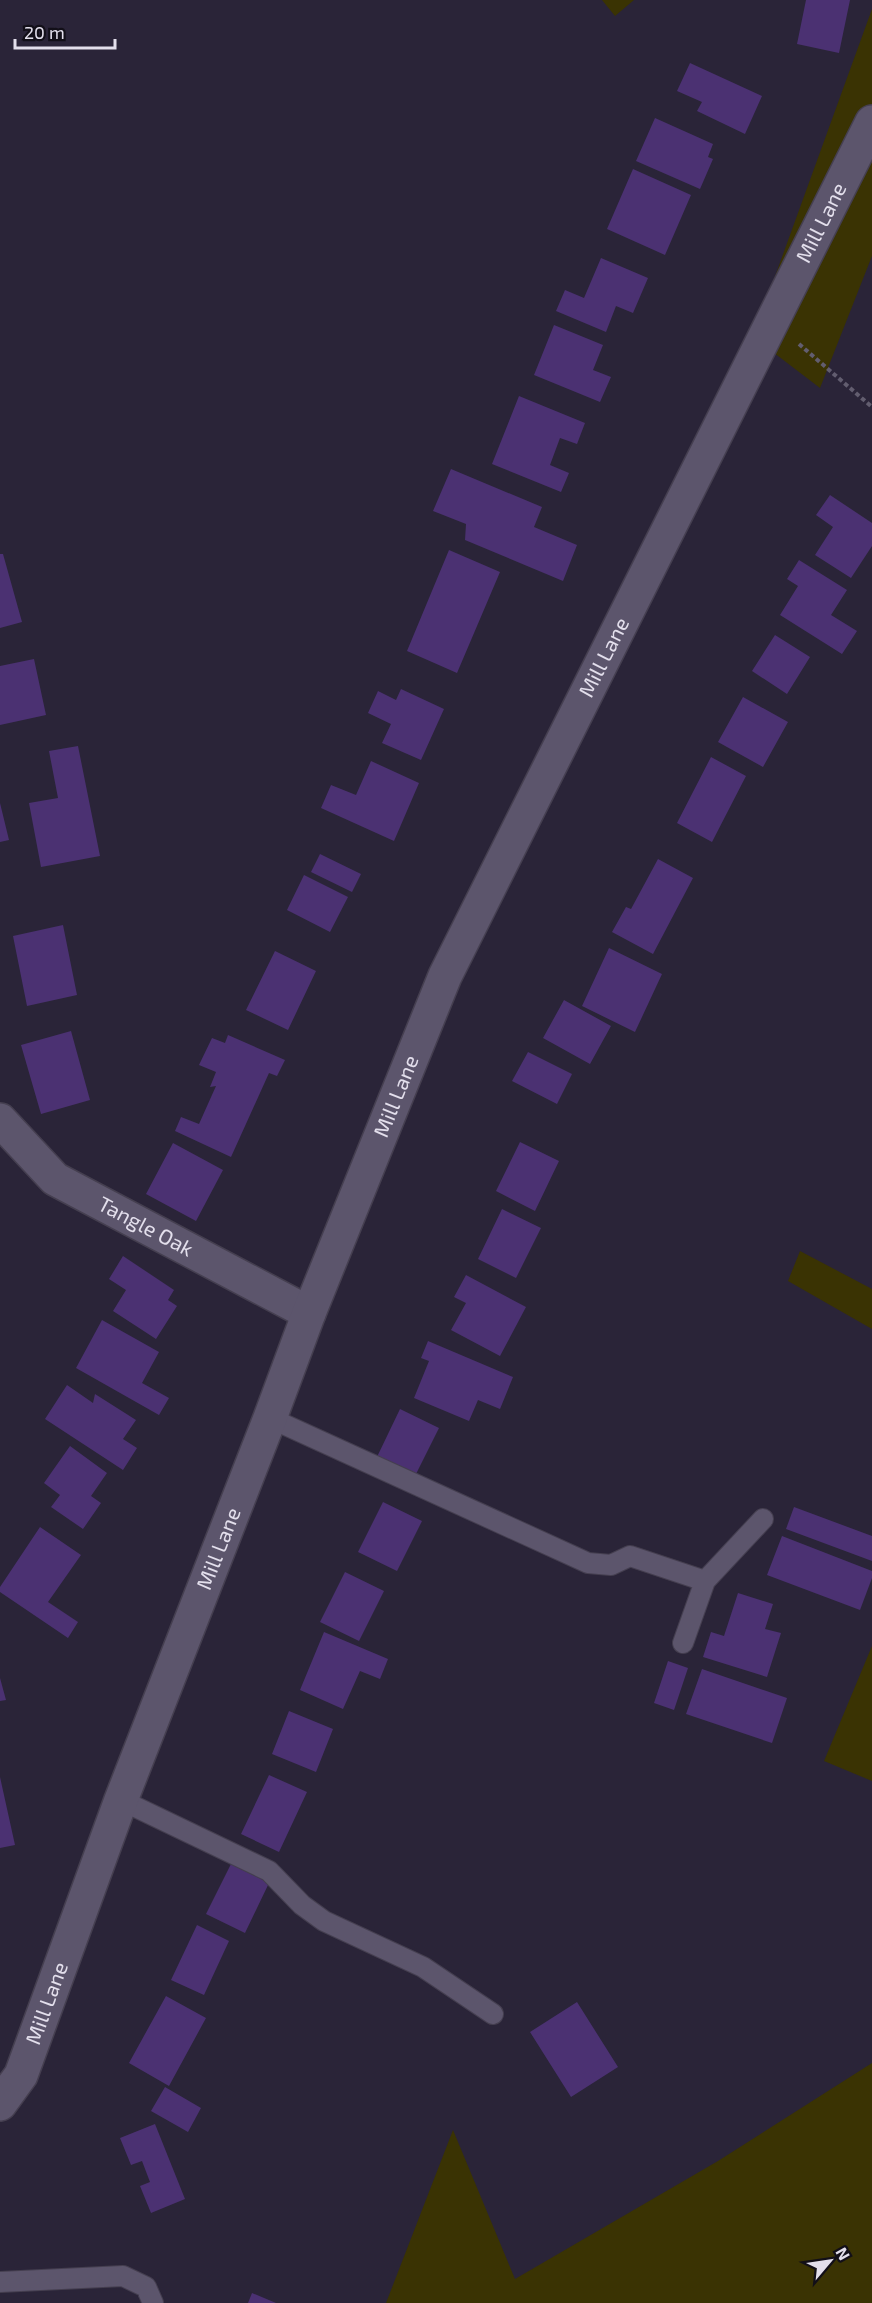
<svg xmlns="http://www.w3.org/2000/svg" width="872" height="2303" font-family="'Exo 2',sans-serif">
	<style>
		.green { fill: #3a3303 }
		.building { fill: #4b3172 }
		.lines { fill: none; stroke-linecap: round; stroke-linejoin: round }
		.lane-casing { stroke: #453f50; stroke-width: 22 }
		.street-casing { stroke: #453f50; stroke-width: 36 }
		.path { stroke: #625d6f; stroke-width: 4; stroke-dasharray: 4.5 3; stroke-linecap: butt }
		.lane { stroke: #5c556c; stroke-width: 20 }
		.street { stroke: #5c556c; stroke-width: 33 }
		.labels { text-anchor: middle; stroke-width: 6; stroke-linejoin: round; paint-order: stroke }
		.street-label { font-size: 21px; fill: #e3dfec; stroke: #120f18 }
	</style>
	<rect width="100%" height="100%" fill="#2a2438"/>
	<path class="green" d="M602,0H634L615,16Z
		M872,9V256L820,388L753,337Z
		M800,1251L872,1289V1329L788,1281Z
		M872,1646V1781L824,1761Z
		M872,2063V2303H386L453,2130L515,2279L718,2161Z"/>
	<path class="building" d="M806,0H850L839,53L797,44Z
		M690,63L762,96L745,134L697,111L702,102L677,91Z
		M655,118L713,144L708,157L713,159L700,189L636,161Z
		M633,169L691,195L665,255L607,229Z
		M601,258L648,278L633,313L616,306L606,332L556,311L565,290L584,298Z
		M554,325L603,345L593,370L611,377L600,402L534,375Z
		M519,396L585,423L577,444L560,438L550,465L569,473L561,492L492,464Z
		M451,469L542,507L534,527L577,545L563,581L465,540L466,524L433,511Z
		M830,495L872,523V546L851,578L815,555L833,527L816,515Z
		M449,550L500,572L457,673L407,651Z
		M0,554H3L22,622L0,628Z
		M799,560L847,590L831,615L857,631L842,654L780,615L798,586L787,579Z
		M775,635L810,657L787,694L752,671Z
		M34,659L46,715L0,725V666Z
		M401,689L444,709L421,760L382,743L391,724L368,713L378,691L396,700Z
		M743,697L788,722L763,767L718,742Z
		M78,746L100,856L41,867L29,803L58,798L49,751Z
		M711,757L746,776L712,842L677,823Z
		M371,761L419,783L394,841L321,808L331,785L356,795Z
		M0,803L9,840L0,842Z
		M320,854L361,874L352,892L311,872Z
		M658,859L693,878L653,954L612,932L626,907L631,909Z
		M304,875L348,897L330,932L287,910Z
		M63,925L77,995L27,1006L13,936Z
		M609,948L662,974L635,1032L582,1006Z
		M275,951L316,971L288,1030L246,1010Z
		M564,1000L611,1026L590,1064L543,1038Z
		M71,1031L90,1100L41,1114L21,1045Z
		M228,1035L285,1060L277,1076L269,1073L231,1157L175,1131L181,1117L199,1124L216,1086L210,1087L216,1072L199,1065L212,1038L225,1043Z
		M528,1052L572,1074L557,1104L512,1081Z
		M520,1142L559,1161L535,1211L496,1191Z
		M173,1143L223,1170L196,1221L146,1194Z
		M502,1209L541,1228L516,1278L478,1259Z
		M123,1256L174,1290L168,1300L177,1306L156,1339L113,1311L126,1290L109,1279Z
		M466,1275L526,1307L500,1356L451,1330L466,1303L454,1297Z
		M102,1320L159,1352L142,1383L169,1398L159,1415L76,1368Z
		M428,1341L513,1377L500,1409L478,1400L469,1421L414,1398L429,1361L421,1358Z
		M67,1385L93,1403L95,1394L136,1420L123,1439L137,1448L123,1470L45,1419Z
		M400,1409L439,1428L414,1478L376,1459Z
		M70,1446L107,1473L91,1496L101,1503L83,1529L51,1507L60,1495L44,1483Z
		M383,1502L422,1521L397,1571L358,1552Z
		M794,1507L872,1536V1561L786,1529Z
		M40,1527L81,1555L48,1602L78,1622L68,1638L0,1592V1587Z
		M782,1536L872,1571V1578L860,1610L767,1575Z
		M345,1572L384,1591L359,1641L320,1622Z
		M738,1593L773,1604L765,1629L781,1633L767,1677L703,1657L711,1632L724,1636Z
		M324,1632L388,1659L380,1679L360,1671L343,1709L300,1690Z
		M668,1661L688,1668L674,1710L654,1703Z
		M702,1669L787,1698L772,1743L686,1714Z
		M0,1678L6,1700L0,1701Z
		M289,1711L333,1729L316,1772L272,1754Z
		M269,1775L307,1792L279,1852L241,1834Z
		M0,1777L15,1845L0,1848Z
		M231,1864L269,1883L245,1933L206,1914Z
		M197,1925L229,1941L204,1995L171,1980Z
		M166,1996L206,2018L169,2086L129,2063Z
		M577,2002L618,2067L571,2097L530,2032Z
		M165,2087L201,2108L188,2132L151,2111Z
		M155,2124L185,2199L151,2213L140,2186L150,2182L142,2161L131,2165L120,2138Z
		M252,2293L276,2303H248Z"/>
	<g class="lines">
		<g class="lane-casing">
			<path id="lane" d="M270,1418L588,1563L611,1565L630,1556L705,1581
				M683,1643L705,1581L763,1519
				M121,1800L269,1871L302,1905L324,1921L423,1967L493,2014
				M0,2282L123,2276L146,2287L153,2303"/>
		</g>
		<g class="street-casing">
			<g id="street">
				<path id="s1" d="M0,1120L55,1179L309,1313"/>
				<path id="s2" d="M0,2104L21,2075L121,1800L270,1418L309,1313L445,976L872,122"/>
			</g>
		</g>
		<path class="path" d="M799,344L872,407"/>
		<use href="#lane" class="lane"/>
		<use href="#street" class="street"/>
	</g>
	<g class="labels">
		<g class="street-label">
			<text dy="7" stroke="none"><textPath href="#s2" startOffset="2056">Mill Lane</textPath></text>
			<text dy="7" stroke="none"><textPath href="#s2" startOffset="1570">Mill Lane</textPath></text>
			<text dy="7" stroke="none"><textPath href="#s2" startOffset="1084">Mill Lane</textPath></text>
			<text dy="7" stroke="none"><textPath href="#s1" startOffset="183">Tangle Oak</textPath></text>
			<text dy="7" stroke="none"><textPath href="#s2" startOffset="598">Mill Lane</textPath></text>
			<text dy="7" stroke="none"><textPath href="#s2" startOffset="112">Mill Lane</textPath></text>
		</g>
	</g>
	<g transform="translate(830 2261) rotate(61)" stroke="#120f18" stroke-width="4.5" paint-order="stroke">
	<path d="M0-4.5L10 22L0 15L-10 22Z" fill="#e3dfec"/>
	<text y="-9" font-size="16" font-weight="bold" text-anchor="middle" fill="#e3dfec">N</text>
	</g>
	<path d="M15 39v9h100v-9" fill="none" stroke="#e3dfec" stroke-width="3"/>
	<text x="24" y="39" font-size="18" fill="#e3dfec" stroke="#120f18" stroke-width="4.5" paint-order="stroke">20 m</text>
</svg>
